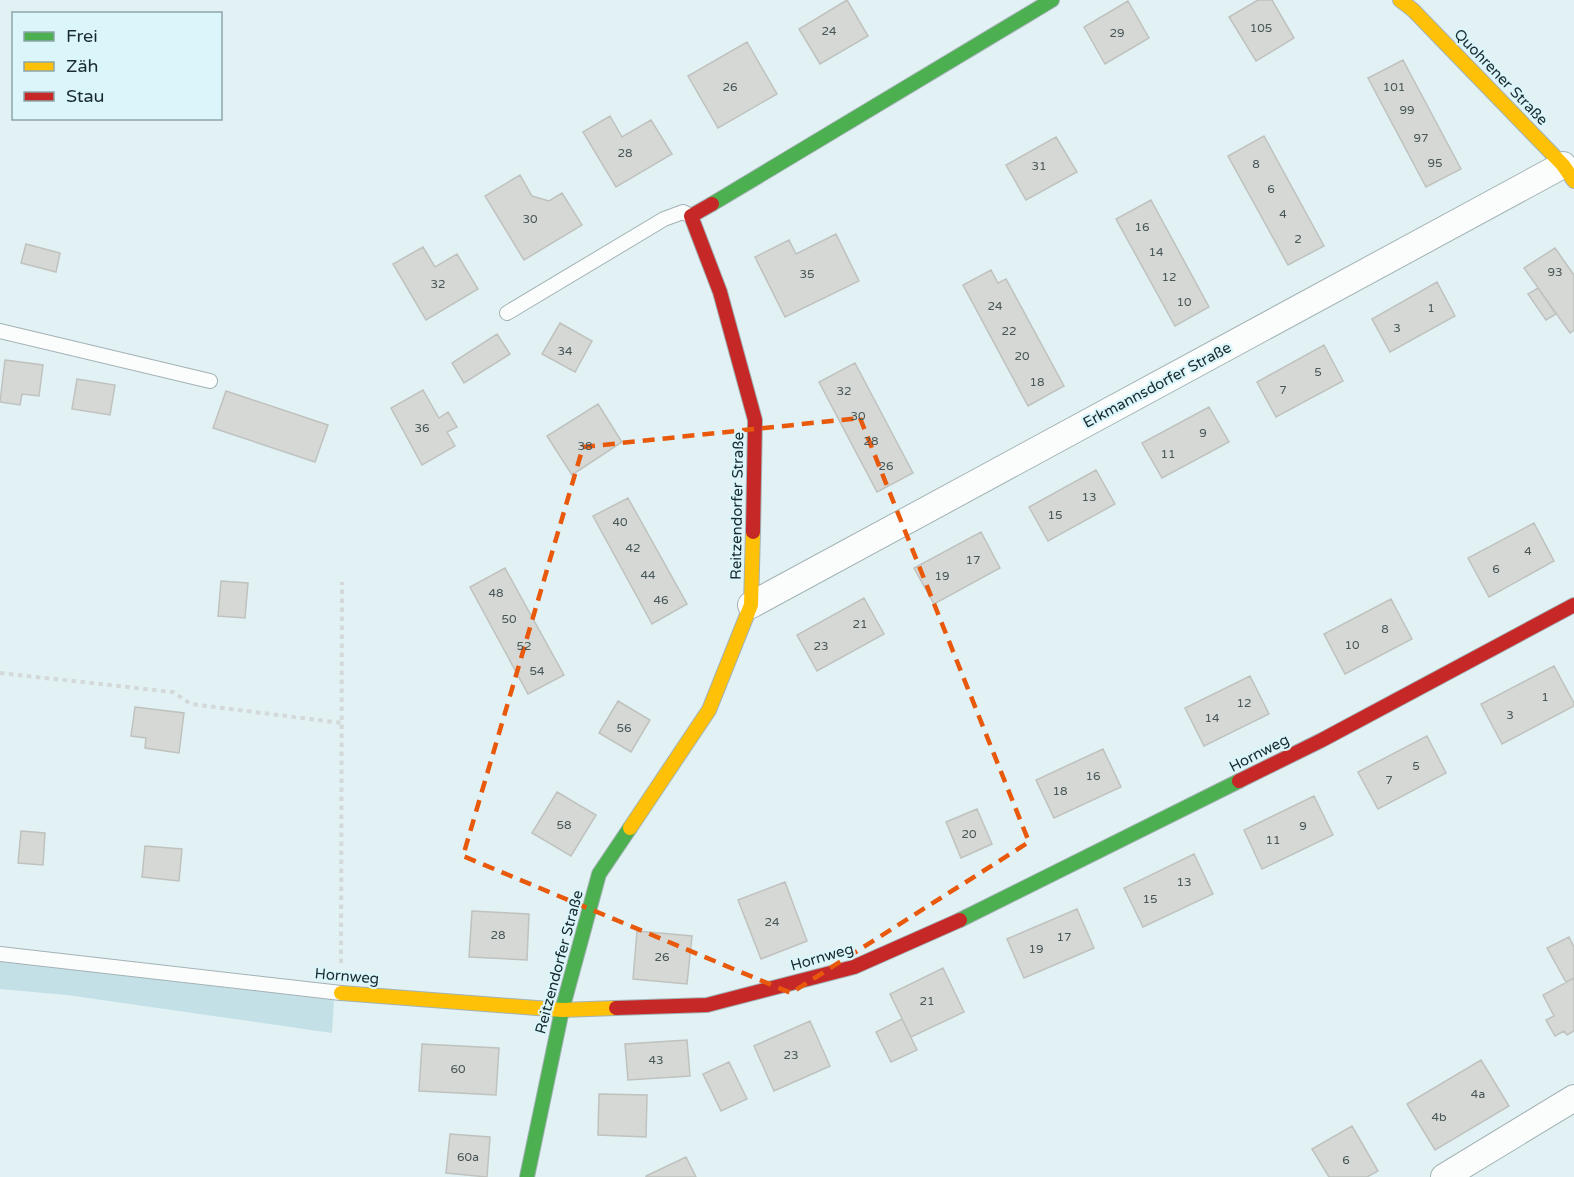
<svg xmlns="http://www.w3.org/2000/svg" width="1574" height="1177" font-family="'Varela Round',sans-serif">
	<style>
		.green { fill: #c2e0e6 }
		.building { fill: #d5d8d4; stroke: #bfc2be; stroke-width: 1.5 }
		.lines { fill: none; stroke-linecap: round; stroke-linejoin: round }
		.lane-casing { stroke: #a3b2b5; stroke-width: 16 }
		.street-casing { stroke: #a3b2b5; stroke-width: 28 }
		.fast-casing { stroke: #a3b2b5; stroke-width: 16 }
		.slow-casing { stroke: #a3b2b5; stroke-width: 16 }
		.jam-casing { stroke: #a3b2b5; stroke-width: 16 }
		.path { stroke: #d3d8d8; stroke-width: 4; stroke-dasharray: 4.5 4.5; stroke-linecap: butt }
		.lane { stroke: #fbfdfd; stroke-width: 14 }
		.street { stroke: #fbfdfd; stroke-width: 26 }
		.fast { stroke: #4caf50; stroke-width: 14 }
		.slow { stroke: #ffc107; stroke-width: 14 }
		.jam { stroke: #c62828; stroke-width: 14 }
		.marked { fill: none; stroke: #e8590c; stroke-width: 4.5; stroke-dasharray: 12 8; stroke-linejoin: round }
		.labels { text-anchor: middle; stroke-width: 4.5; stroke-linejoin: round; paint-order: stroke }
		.number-label { font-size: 12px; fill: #485658 }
		.street-label { font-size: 15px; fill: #192b2e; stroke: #dbf6fb }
	</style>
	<rect width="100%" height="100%" fill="#e2f1f4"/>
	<path class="green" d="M0,961L334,1000L332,1033L67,995L0,989Z"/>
	<path class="building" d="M847,0L868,36L820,64L799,29Z
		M1258,0H1272L1294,38L1256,61L1229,17Z
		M1128,1L1149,38L1105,64L1084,27Z
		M747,42L777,94L718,128L688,76Z
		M1403,60L1461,169L1426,187L1368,78Z
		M610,116L622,137L651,120L672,154L616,187L583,132Z
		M1264,136L1324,246L1288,265L1228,156Z
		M1056,137L1077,172L1026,200L1006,165Z
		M520,175L532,196L549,201L562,193L582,225L524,260L485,196Z
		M1151,200L1209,307L1175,326L1116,219Z
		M836,234L859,281L785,317L755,257L789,240L796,254Z
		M26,244L60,253L56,272L21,263Z
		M423,247L435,267L457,254L478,289L426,320L393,264Z
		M1555,248L1574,275V330L1570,333L1524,268Z
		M991,270L998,283L1006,279L1064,386L1028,406L963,285Z
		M1437,282L1455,316L1390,352L1372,319Z
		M1538,288L1556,314L1546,320L1528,294Z
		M560,323L592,341L575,372L542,354Z
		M497,334L510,354L464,383L452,363Z
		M1324,345L1343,381L1276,417L1257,382Z
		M5,360L43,365L39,396L22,394L20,405L0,402Z
		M855,363L913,473L877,492L819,382Z
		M77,379L115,385L110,415L72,409Z
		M423,390L439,418L448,412L457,427L447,432L455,446L422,465L391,408Z
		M226,391L328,425L315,462L213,428Z
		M598,404L622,442L572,475L547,436Z
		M1209,407L1229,442L1162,478L1142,443Z
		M1096,470L1115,504L1048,541L1029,507Z
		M628,498L687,604L652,624L593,516Z
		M1534,523L1554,561L1489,597L1468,558Z
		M981,532L1000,568L934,604L914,568Z
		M505,568L564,675L528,694L470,587Z
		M221,581L248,583L245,618L218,616Z
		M864,598L884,634L817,671L797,635Z
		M1391,599L1412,639L1345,674L1324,634Z
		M1554,666L1574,703V706L1502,744L1481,704Z
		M1250,676L1269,714L1204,746L1185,708Z
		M618,701L650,720L631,752L599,733Z
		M135,707L184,713L179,753L145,748L146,738L131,736Z
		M1427,736L1446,773L1378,809L1358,772Z
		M1103,749L1121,787L1054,818L1036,780Z
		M557,792L596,815L571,856L532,833Z
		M1314,796L1333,835L1262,869L1244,830Z
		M977,809L992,844L961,858L946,822Z
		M21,831L45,833L43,865L18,863Z
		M145,846L182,849L179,881L142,877Z
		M1194,854L1213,894L1143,927L1124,888Z
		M785,882L807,941L761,959L738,900Z
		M1077,909L1094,948L1024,978L1007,939Z
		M472,911L529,914L527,960L469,957Z
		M637,931L692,936L687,984L633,979Z
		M1569,937L1574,947V978L1566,982L1547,948Z
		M943,968L964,1012L911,1037L890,994Z
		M1574,978V1031L1567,1035L1564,1031L1555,1036L1546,1020L1554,1016L1543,995Z
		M902,1019L917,1050L891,1062L876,1032Z
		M810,1021L830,1066L774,1091L754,1046Z
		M687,1040L690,1076L628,1080L625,1044Z
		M422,1044L499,1048L496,1095L419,1091Z
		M1481,1060L1509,1106L1435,1150L1407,1104Z
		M729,1062L747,1099L721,1111L703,1074Z
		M599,1094L647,1095L646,1137L598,1135Z
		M1352,1126L1378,1171L1367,1177H1329L1312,1149Z
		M450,1134L490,1137L487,1177L446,1173Z
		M686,1157L696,1177H646V1176Z"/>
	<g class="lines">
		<g class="lane-casing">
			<path id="lane" d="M507,313L664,219L683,212L689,215
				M0,331L210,381
				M0,954L341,993"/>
		</g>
		<g class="street-casing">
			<path id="street" d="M751,605L1563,165
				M1444,1177L1574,1098"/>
		</g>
		<g class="fast-casing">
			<path id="fast" d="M712,204L1052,0
				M960,920L1239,781
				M527,1177L562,1010L599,874L630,828"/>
		</g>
		<g class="slow-casing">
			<path id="slow" d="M1400,0L1413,10L1563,165L1574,181
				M630,828L709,710L751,605L753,532
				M341,993L562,1010L616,1008"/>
		</g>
		<g class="jam-casing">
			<path id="jam" d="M712,204L691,216L720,292L755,420L753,532
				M1239,781L1322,740L1574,605
				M616,1008L707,1005L854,967L960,920"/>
		</g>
		<path class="path" d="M0,673L173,692L191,704L342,723
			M341,963L342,582"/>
		<use href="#lane" class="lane"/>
		<use href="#street" class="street"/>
		<use href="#fast" class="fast"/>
		<use href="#slow" class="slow"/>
		<use href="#jam" class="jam"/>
	</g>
	<path class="marked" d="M860,418L1029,842L791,993L463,856L583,447Z"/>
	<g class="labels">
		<g class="number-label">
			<text x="1261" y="32">105</text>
			<text x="829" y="35">24</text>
			<text x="1117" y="37">29</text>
			<text x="730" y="91">26</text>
			<text x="1394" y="91">101</text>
			<text x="1407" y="114">99</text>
			<text x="1421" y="142">97</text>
			<text x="625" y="157">28</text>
			<text x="1435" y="167">95</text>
			<text x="1256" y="168">8</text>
			<text x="1039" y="170">31</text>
			<text x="1271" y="193">6</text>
			<text x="1283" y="218">4</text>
			<text x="530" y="223">30</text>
			<text x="1142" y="231">16</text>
			<text x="1298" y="243">2</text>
			<text x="1156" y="256">14</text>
			<text x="1555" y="276">93</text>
			<text x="807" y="278">35</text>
			<text x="1169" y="281">12</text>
			<text x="438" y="288">32</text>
			<text x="1184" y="306">10</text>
			<text x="995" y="310">24</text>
			<text x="1431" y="312">1</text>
			<text x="1397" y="332">3</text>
			<text x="1009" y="335">22</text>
			<text x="565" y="355">34</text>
			<text x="1022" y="360">20</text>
			<text x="1318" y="376">5</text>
			<text x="1037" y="386">18</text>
			<text x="1283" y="394">7</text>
			<text x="844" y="395">32</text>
			<text x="858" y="420">30</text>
			<text x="422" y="432">36</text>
			<text x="1203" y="437">9</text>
			<text x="871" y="445">28</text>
			<text x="585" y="450">38</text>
			<text x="1168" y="458">11</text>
			<text x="886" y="470">26</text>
			<text x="1089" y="501">13</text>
			<text x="1055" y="519">15</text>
			<text x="620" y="526">40</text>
			<text x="633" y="552">42</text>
			<text x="1528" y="555">4</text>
			<text x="973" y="564">17</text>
			<text x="1496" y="573">6</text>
			<text x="648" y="579">44</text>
			<text x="942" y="580">19</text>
			<text x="496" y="597">48</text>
			<text x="661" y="604">46</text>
			<text x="509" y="623">50</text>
			<text x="860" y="628">21</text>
			<text x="1385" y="633">8</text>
			<text x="1352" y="649">10</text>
			<text x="524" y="650">52</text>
			<text x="821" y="650">23</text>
			<text x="537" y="675">54</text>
			<text x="1545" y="701">1</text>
			<text x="1244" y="707">12</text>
			<text x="1510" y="719">3</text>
			<text x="1212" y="722">14</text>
			<text x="624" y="732">56</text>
			<text x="1416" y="770">5</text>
			<text x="1093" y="780">16</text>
			<text x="1389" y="784">7</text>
			<text x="1060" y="795">18</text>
			<text x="564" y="829">58</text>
			<text x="1303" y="830">9</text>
			<text x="969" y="838">20</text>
			<text x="1273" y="844">11</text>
			<text x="1184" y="886">13</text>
			<text x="1150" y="903">15</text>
			<text x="772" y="926">24</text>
			<text x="498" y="939">28</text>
			<text x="1064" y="941">17</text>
			<text x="1036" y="953">19</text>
			<text x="662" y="961">26</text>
			<text x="927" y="1005">21</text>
			<text x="791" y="1059">23</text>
			<text x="656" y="1064">43</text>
			<text x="458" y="1073">60</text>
			<text x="1478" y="1098">4a</text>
			<text x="1439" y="1121">4b</text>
			<text x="468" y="1161">60a</text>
			<text x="1346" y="1164">6</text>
		</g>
		<g class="street-label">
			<text transform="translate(1501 77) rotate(46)" y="5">Quohrener Straße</text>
			<text transform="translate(1157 385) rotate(-28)" y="5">Erkmannsdorfer Straße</text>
			<text transform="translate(737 506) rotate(-89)" y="5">Reitzendorfer Straße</text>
			<text transform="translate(1259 753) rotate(-27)" y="5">Hornweg</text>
			<text transform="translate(822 957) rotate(-16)" y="5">Hornweg</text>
			<text transform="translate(559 962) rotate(-75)" y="5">Reitzendorfer Straße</text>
			<text transform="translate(347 976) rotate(5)" y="5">Hornweg</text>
		</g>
	</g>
	<rect x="12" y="12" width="210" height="108" fill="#dbf6fb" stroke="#8da5a9" stroke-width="1.5"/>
	<rect x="24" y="32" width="30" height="9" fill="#4caf50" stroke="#8da5a9" stroke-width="1.5"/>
	<text x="66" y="42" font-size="18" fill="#192b2e">Frei</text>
	<rect x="24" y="62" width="30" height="9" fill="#ffc107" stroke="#8da5a9" stroke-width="1.5"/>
	<text x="66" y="72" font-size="18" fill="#192b2e">Zäh</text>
	<rect x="24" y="92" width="30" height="9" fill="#c62828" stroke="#8da5a9" stroke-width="1.5"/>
	<text x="66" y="102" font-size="18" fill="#192b2e">Stau</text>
</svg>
